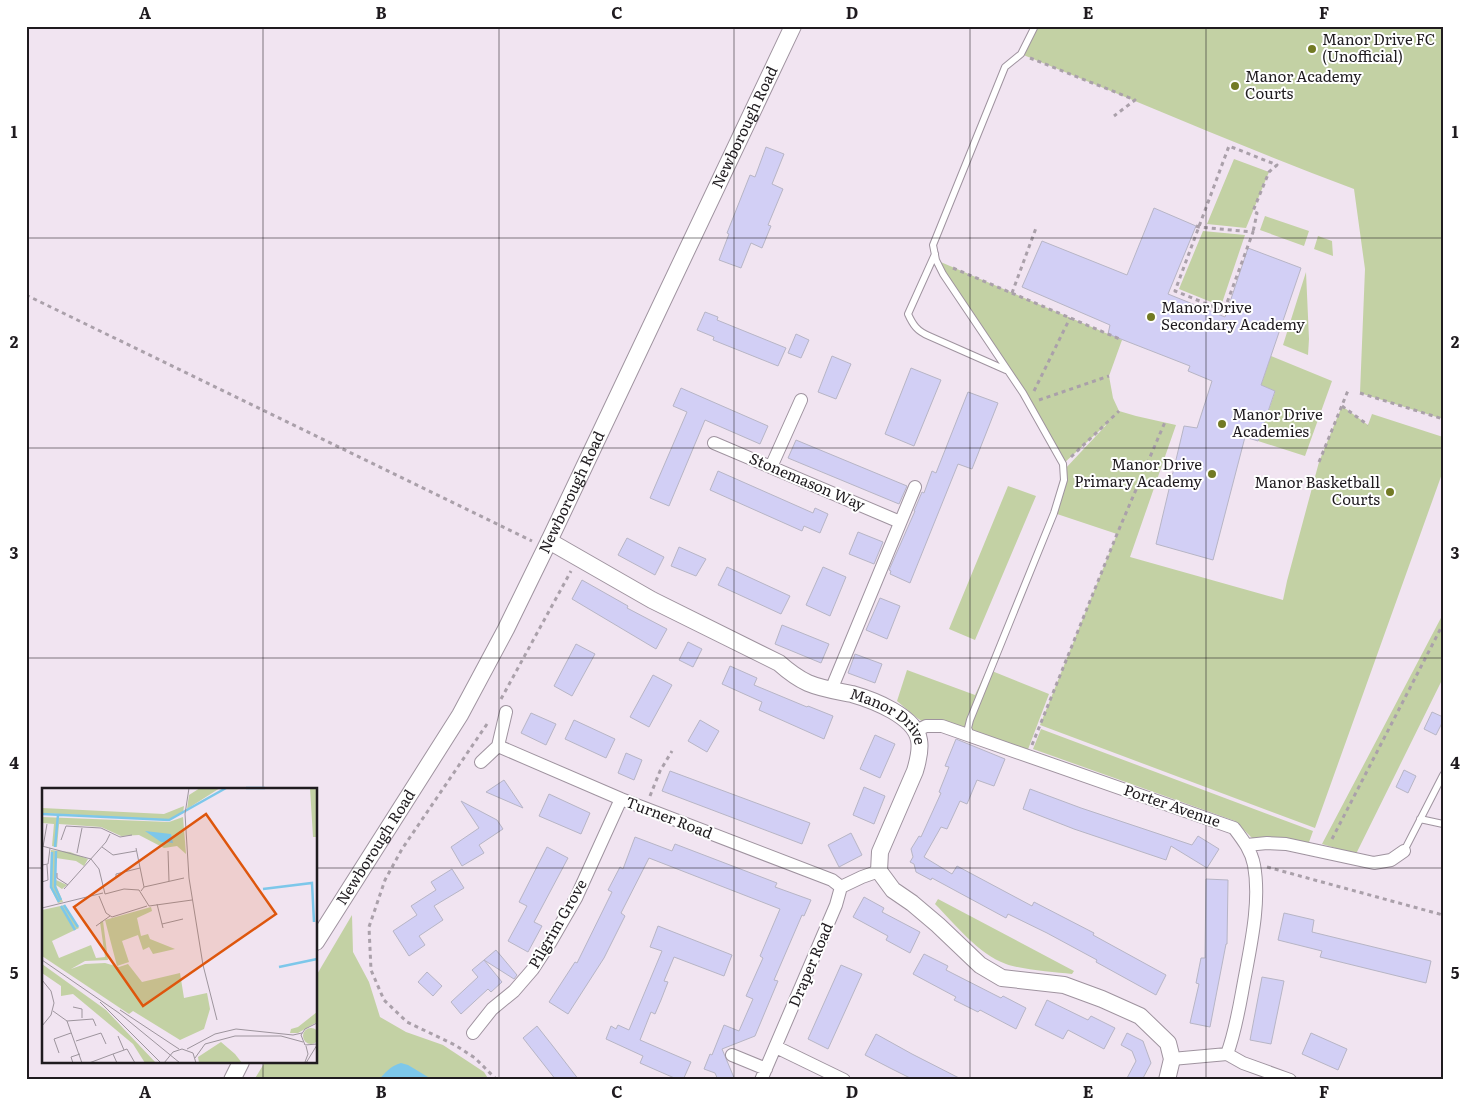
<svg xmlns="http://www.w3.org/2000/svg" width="1469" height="1106" font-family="Literata,serif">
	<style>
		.green { fill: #c3d1a4 }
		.water { fill: #7dc7ea }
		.building { fill: #d2cff5; stroke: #b7b5c5 }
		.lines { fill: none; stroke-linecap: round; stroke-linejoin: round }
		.service-casing { stroke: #9f939f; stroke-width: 8 }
		.minor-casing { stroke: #9f939f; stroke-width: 14 }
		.tertiary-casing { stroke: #9f939f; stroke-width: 18 }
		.path { stroke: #aaa0aa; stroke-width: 3; stroke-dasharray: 4 4; stroke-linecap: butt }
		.service { stroke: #fff; stroke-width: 6 }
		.minor { stroke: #fff; stroke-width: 12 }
		.tertiary { stroke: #fff; stroke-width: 16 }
		.grid { fill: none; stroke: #1f1b1f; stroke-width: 1; stroke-opacity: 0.55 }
		.poi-dot { fill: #727a24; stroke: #fff; stroke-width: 2 }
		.labels { text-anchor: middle; stroke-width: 4; stroke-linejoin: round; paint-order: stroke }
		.poi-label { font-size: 15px; fill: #1f1b1f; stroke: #fff; text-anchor: start }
		.street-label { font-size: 15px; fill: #1f1b1f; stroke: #fff }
		.inset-river { fill: none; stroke: #7dc7ea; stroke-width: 2.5 }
		.inset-road { fill: none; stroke: #9d949d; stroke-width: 1 }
		.view { fill: #de560d; fill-opacity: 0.15; stroke: #de560d; stroke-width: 2.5 }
		.inset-edge { fill: none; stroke: #1f1b1f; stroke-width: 2.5 }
		.neatline { fill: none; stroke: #1f1b1f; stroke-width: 2 }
		.grid-label { font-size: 16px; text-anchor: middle; font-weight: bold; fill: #1f1b1f }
	</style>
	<rect width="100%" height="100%" fill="#f1e4f1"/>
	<path class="green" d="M1035,26H1443V419L1360,393L1365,269L1354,189C1241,147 1132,99 1021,54Z
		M1234,159L1269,172L1246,228L1207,224Z
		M1265,216L1309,231L1304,246L1260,230Z
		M1203,231L1245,235L1221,306L1179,289Z
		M1318,236L1332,241L1333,256L1314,249Z
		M936,260L1122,340L1109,376L1113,398L1119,411L1136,416L1176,425L1130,557L1283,600L1287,581L1319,462L1342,406L1368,425L1372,414L1443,437V471L1315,828L1040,725L1117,534L1054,513L1064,470L1111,420L1063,464L1028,403Z
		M1306,272L1309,339L1308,355L1283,345Z
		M1271,356L1332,381L1305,456L1258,441L1275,392L1261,385Z
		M1008,486L1036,496L975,640L949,629Z
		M1443,614V678L1356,854L1322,844Z
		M987,669L1049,694L1027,752L925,723L917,718L897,701L907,670L975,695Z
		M1041,729L1313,831L1308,845L1253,839L1235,821L1033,749Z
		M938,899L1074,971L1072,974C1054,972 1023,970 1006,964C977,953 956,925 935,904Z
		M352,915L353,952L369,982L380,1017L406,1032L443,1045L484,1072L489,1080H254L265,1062H316V976Z"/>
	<path class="water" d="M401,1063L408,1065L433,1080H379C385,1072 391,1066 401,1063Z"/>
	<path class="building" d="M766,147L784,154L772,184L783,189L768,225L771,226L762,248L751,243L741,268L719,260L729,234L727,233L750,175L755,177Z
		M1154,208L1196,226L1168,294L1225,317L1248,248L1301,268L1261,385L1275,391L1258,441L1245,437L1213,560L1156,544L1184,426L1197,428L1212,381L1188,371L1190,366L1108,334L1110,325L1022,287L1042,241L1127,275Z
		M705,312L718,317L717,320L786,348L778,366L713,340L714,337L697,330Z
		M796,334L809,340L801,358L788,353Z
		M832,356L851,364L836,399L818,392Z
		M911,368L941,380L914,446L885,434Z
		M681,388L768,426L760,444L705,420L669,506L650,498L687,412L673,406Z
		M968,392L998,403L972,469L958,464L910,583L890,574L891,571L889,570L915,511H914L922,492L924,493L932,471L936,473Z
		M796,440L907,486L899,504L788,458Z
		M718,471L813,513L815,508L828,514L820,533L804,526L802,531L710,490Z
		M858,532L883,542L874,564L849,554Z
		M627,538L664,557L655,575L618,555Z
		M679,547L706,559L696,576L671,566Z
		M727,567L790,596L781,614L718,585Z
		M823,567L846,577L830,616L806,605Z
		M582,580L628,606L627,608L667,629L656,649L572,599Z
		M880,598L900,606L887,639L866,630Z
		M782,625L829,644L821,663L775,644Z
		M688,642L702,649L693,667L679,660Z
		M576,644L595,654L572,696L554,686Z
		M855,654L882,664L875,683L848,673Z
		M730,666L757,678L754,685L807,707L808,706L833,716L824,739L759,710L762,702L722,684Z
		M653,675L672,685L649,727L630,717Z
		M1432,712L1443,717V721L1436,735L1424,729Z
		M531,713L556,724L546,745L521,733Z
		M574,720L615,739L606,758L565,739Z
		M700,720L719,731L707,752L688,741Z
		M875,735L895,744L880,778L860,769Z
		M956,739L1005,759L994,786L977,780L967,804L960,801L947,829L941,827L924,857L952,874L957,866L1032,906L1034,902L1094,933L1093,935L1166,975L1156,995L1096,962L1097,960L1047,933L1008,914L1006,918L932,878L931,880L916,872L914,864L910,862L913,857L911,849L919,836L921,837L941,793L939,792L949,767L945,766Z
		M626,753L642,760L634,780L618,773Z
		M1404,770L1416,776L1408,793L1396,787Z
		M670,771L810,823L802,844L662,791Z
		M504,780L523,808L486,792Z
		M864,787L885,796L874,824L853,815Z
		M1030,789L1081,808L1192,845L1198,836L1219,849L1207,868L1171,846L1166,860L1074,829L1023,809Z
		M549,794L590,813L581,834L539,816Z
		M461,801L497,820L503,829L479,845L484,853L462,866L451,847L479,828Z
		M851,833L862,855L839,867L828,845Z
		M635,837L672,851L675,844L777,883L775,887L811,900L804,916L802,915L774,980L778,981L755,1036L722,1049L735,1080H718L715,1073L704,1069L710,1054L712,1055L724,1025L739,1031L753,999L746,996L763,958L760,956L780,909L649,858L621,913L625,916L604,958L568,1014L549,1002L575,962L577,963L612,892L608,890L620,867L623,869Z
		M547,847L568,858L534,922L542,926L528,952L508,941L527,906L519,902Z
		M452,869L464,888L434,906L443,920L419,936L425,945L409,956L393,931L417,915L411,906L436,890L431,882Z
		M1206,879L1228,880L1227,944H1226L1210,1027L1190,1023L1199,984L1196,983L1201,958H1205Z
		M864,897L884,908L882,912L920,932L910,953L886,940L888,936L853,917Z
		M1284,913L1314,920L1312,932L1431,961L1426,983L1320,957L1322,951L1278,940Z
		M658,926L732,955L724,976L674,957L664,981L668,982L661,1000L655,1014L651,1012L640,1040L691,1062L683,1080H679L640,1063L643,1056L606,1039L611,1026L616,1029L618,1025L629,1030L662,951L650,947Z
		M496,950L517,975L514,979L484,960Z
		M924,954L948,966L946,970L1001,998L1003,996L1026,1008L1016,1029L980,1010L978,1012L954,1000L956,997L913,974Z
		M484,960L502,982L491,992L488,989L461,1014L451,1002L478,977L472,970Z
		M841,965L862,974L828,1049L808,1039Z
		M427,972L442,986L433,996L418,982Z
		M1262,977L1284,981L1271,1044L1250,1040Z
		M1047,1000L1088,1020L1091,1016L1115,1028L1104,1049L1068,1030L1063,1039L1035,1025Z
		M537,1026L552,1045L579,1080H556L523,1038Z
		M1127,1033L1143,1041L1151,1063L1142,1080H1126L1136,1061L1132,1051L1121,1045Z
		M1311,1033L1347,1049L1338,1070L1302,1054Z
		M876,1034L912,1054L963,1080H914L890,1068L865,1055Z"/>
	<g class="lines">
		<g class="service-casing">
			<path id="service" d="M935,254L908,314C913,325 917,331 929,336L1006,370
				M971,735L968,728L970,720L1054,513L1064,480L1063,464L1023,393L943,274L936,260L933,245L1005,67L1021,54L1035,26
				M1420,819L1443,824
				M1404,851L1443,775"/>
		</g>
		<g class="minor-casing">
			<path id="minor" d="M714,443L900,522
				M771,467L801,400
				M831,690L915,487
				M916,731L926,726H942L1234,828C1243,840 1251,850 1254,865C1261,903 1250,948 1243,987C1239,1009 1235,1033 1227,1054
				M498,746L621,799L832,880L841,887
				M481,762L498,746L506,712
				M1247,845L1267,843L1286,844L1374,863L1391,860L1404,851
				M473,1033L492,1009L514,991L533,969L550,943L576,898L621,799
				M776,1047L844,1080
				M732,1055L766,1069
				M1172,1059L1227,1054L1243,1063L1290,1080
				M761,1080L836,905L841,887L862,877L879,871"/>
		</g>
		<g class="tertiary-casing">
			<g id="tertiary">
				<path id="s1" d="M549,541L652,600L779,663C788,671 797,678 808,683C822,689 837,691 852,694C873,700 915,716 919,740C921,750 918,761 915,771L880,852L879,871L893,890L912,903L938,925L980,965L1002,978L1064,985L1102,999L1140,1016L1168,1043L1172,1059L1167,1080"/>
				<path id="s2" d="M316,942L460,715L506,629L549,541L793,26"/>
				<path d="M232,1080L241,1062"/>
			</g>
		</g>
		<path class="path" d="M1030,58L1135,100L1114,116
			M1196,226L1199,227L1253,232L1224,311L1175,291L1229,146L1277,165L1269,172L1253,211L1257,213L1253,232
			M953,268L1122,340
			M1012,293L1036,228
			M26,295L532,541
			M1034,391L1070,318
			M1360,393L1443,419
			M1039,400L1109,376
			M1342,406L1368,425
			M1071,457L1119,411
			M1319,462L1349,388
			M501,699L571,571
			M487,724L402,849L385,880L369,927L371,970L384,1000L407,1022L455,1045L475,1058L497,1080
			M1032,745L1117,534L1165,422
			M650,796L660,771L672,751
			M1332,839L1443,624
			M1267,867L1443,915"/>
		<use href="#service" class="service"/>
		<use href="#minor" class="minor"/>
		<use href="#tertiary" class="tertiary"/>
	</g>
	<path class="grid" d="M263,26V790M499,26V1080M734,26V1080M970,26V1080M1206,26V1080M26,238H1443M26,448H1443M26,658H1443M26,868H44M316,868H1443M263,1062V1080"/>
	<g class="poi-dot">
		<circle cx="1312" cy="49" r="5"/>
		<circle cx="1235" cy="86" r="5"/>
		<circle cx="1151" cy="317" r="5"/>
		<circle cx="1222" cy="424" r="5"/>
		<circle cx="1212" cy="474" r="5"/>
		<circle cx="1390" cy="492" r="5"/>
	</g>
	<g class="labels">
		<g class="poi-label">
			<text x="1322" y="45">Manor Drive FC<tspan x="1322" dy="17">(Unofficial)</tspan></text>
			<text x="1245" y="82">Manor Academy<tspan x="1245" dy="17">Courts</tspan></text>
			<text x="1161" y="313">Manor Drive<tspan x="1161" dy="17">Secondary Academy</tspan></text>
			<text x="1232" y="420">Manor Drive<tspan x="1232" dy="17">Academies</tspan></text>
			<text x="1202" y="470" text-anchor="end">Manor Drive<tspan x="1202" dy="17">Primary Academy</tspan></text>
			<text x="1380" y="488" text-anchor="end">Manor Basketball<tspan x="1380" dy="17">Courts</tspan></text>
		</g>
		<g class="street-label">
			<text dy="5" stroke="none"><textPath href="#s2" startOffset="922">Newborough Road</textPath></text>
			<text transform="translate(807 482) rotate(23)" y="5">Stonemason Way</text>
			<text dy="5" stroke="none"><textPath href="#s2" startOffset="518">Newborough Road</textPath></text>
			<text dy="5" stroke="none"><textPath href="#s1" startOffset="385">Manor Drive</textPath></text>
			<text transform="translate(1172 806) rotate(19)" y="5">Porter Avenue</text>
			<text transform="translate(669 818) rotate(21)" y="5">Turner Road</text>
			<text dy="5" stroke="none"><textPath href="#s2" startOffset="112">Newborough Road</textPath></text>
			<text transform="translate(558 924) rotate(-60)" y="5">Pilgrim Grove</text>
			<text transform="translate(811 965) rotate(-67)" y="5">Draper Road</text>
		</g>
	</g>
	<g transform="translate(42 788)">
		<rect width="275" height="275" fill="#f1e4f1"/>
		<path d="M158,0H178L145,21L147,7ZM268,0H275L274,49H271ZM142,18L141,25L127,32L0,25V20L122,26ZM0,29L127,34L141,29L144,66L135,58L122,60L97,47L79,48L59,39L17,36L15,59L10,58L12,36L0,35ZM9,62L28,64L46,71L42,78L34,73L14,70V92L25,97L20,101L14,97L21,114L16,115L8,99ZM23,117L37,140L10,153L17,170L49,157L54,170L63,169L58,134L61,133L66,172L43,173L29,181L43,176L63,175L77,179L86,176L100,194L138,185L142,210L165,205L168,221L162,241L138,252L91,223L87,226L0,168V122ZM109,119L110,123L95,130L99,148L106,146L108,151L133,161L111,166L107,159L101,162L96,147L80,153L87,174L75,178L63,132ZM0,176L64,222L114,275H103L91,256L31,206L19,208V198L0,185ZM275,224V234L256,245H248L249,241L256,239ZM261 248a8 8 0 1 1 16 0a8 8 0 1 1-16 0ZM179,254L193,266L200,275H157L156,269Z" fill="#c3d1a4"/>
		<path d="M103,43L129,46L131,55L119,54Z" fill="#7dc7ea"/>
		<path class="inset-river" d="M204,0H223M0,26L127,32L184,0M13,59L16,27M14,63L13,99L19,112M10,64L9,99L17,114M221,101L270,95L272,134M22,117L36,139M19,118L33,142M237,179L275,171"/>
		<path class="inset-road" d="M147,0L143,26L147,90L161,177L175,232M19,52L24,38L59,40L78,49L90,47M0,58L49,71L57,81L63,106L82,101L97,102L107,118L150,112M1,59L5,36M60,59L71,67L94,63M94,60L102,99L99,103M126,63L127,93M35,65L40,40M0,77L6,76L8,60M15,85V90L26,97M74,89V86L98,80M0,94L6,92L5,77M102,99L142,90M22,101L64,54L68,46M57,108L64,125L70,129L105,118M115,116L121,140M0,120L61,105M120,136L141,131M54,138L68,128M0,172L77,225L138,275M0,192L9,203L12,215L9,227L0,238M58,214L119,275M31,219L40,221V230M78,222L137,261M11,223L25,233L40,275M25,233L51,231L54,238M275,235L263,241L259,247L263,257L275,256M76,248L82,262M34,253L59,245L64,256M145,261L173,246L194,241L251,247L260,245M17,265L12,251L29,245M153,270L163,256L193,248H239L261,254M263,274L266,266L264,258M31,275L29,269L38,266M47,275L71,266M75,275L71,266L85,261L93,275M122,275L131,264L140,261L151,265L154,275M264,275L275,257"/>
		<path class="view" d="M164,26L234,126L101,218L32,119Z"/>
		<rect width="275" height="275" class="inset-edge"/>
	</g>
	<rect width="1469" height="1106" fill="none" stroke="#ffffff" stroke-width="55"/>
	<rect x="28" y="28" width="1414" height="1050" class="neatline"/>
	<g class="grid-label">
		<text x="145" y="19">A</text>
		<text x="381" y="19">B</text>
		<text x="617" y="19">C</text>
		<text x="852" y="19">D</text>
		<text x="1088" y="19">E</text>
		<text x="1324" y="19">F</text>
		<text x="14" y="138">1</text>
		<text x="1455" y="138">1</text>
		<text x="14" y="348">2</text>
		<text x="1455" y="348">2</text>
		<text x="14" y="559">3</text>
		<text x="1455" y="559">3</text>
		<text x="14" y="769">4</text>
		<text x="1455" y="769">4</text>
		<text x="14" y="979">5</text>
		<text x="1455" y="979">5</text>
		<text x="145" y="1098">A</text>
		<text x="381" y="1098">B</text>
		<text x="617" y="1098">C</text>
		<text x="852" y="1098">D</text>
		<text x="1088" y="1098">E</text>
		<text x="1324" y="1098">F</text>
	</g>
</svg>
